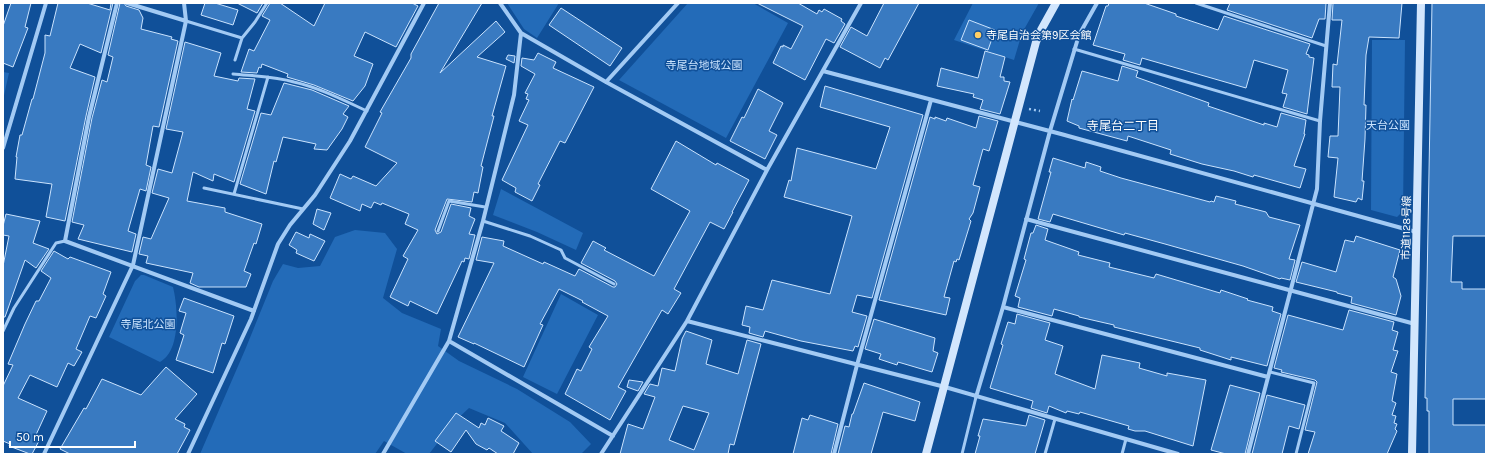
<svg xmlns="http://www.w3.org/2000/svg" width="1489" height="457" font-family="Karla,'Noto Sans JP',sans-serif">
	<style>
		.green { fill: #236bb8 }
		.building { fill: #397ac1; stroke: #cae3fe; fill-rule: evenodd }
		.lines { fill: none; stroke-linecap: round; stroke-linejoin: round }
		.path { stroke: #a2caf4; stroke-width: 2.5; stroke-dasharray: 2 3; stroke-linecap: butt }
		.lane { stroke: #a2caf4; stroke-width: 3 }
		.street { stroke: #a2caf4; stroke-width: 4 }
		.secondary { stroke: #d2e6fd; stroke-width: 8 }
		.poi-dot { fill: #ffce65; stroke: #105099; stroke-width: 1.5 }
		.labels { text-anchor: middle; stroke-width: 3; stroke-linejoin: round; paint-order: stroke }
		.poi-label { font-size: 11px; fill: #fff; stroke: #105099; text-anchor: start }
		.park-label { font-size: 11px; fill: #cae3fe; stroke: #105099 }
		.street-label { font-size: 11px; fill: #fff; stroke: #105099 }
		.neighbourhood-label { font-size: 12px; fill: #fff; stroke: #105099 }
	</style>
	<rect width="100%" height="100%" fill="#105099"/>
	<path class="green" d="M507,3H559L537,38L524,29Z
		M688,3H753L788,23L726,138L619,80Z
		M973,3H1039L1022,33L1014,60L954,40Z
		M1372,40H1405L1403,211L1397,217L1371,210Z
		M3,72L9,73L3,100Z
		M501,189L583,233L576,250L537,232L493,215Z
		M355,230L385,233L397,249L383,298L402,313L441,329L438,346L459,361L517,389L570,422L591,444L581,454H533L505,423L469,408L453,423L429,454H407L384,441L375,454H200L245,350L273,281L283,264L298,268L320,266L335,237Z
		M141,275H144L173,287C178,307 181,351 160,362L109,337L135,281Z
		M561,294L598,315L557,394L523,377Z"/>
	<path class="building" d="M11,3H31L25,27L28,28L13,67L3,63V26Z
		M58,3H87L110,10L111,3H113L101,53L80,44L70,68L95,77L86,116L65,221L46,217L52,184L15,179L17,157H16L20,135H22L32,99H33L45,53V35L50,36Z
		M120,3H124L126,6L139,10L143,18L141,29L172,37L171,39L178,41L159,127L153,126L146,165L151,167L146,191L140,189L128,231L136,234L132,252L78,239L84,225L72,222L92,118L102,80L107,82L113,57L108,55Z
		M205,3H215L238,10L233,25L201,15Z
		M237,3H263L257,13Z
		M270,3H280L314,26L325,3H412L418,6L396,47L365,32L354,56L373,64L365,86L353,101L314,85L287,77L288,74L262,64L261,68L259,67L257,73L241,72L249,49L254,51L270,20L262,16Z
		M439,3H482L440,73L496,21L505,32L477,57L506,66L492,116H494L481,166L483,167L478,193L474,192L472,202L447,199L435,230L437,234L441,232L451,204L471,208L469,216L475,219L469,234L475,235L469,259L465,258L464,262L462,261L437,314L410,301L408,306L390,297L408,259L403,256L418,230L405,224L409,214L382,203L381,205L374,202L371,208L362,204L360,211L330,198L340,174L351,179L353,176L376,186L397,163L365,147L382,113L380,112L411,58V54Z
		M757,3H798L817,14L819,10L822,12L824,9L842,19L841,21L845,24L834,43L826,39L805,80L773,63L781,46L783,47V45L791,49L803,26Z
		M884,3H919L888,60L885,58L880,68L840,47L851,27L867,36Z
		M1109,3H1144L1176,14V16L1218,30L1224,16L1310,44L1306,54L1309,55V57L1314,58L1307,114L1283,107L1287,94L1282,93L1288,70L1254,60L1246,88L1142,58L1140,65L1123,60L1125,54L1093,45L1106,6H1108Z
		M1230,3H1326L1325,19H1319L1312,38L1227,10Z
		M1333,3H1402L1399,38L1369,37L1366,55L1364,105H1366L1365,139L1362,181H1364L1362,200L1358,198L1356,202L1334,197L1338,158L1328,157L1330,136H1338L1340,87H1332L1333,64L1337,65L1342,20H1332Z
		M1432,3H1486V236H1453L1451,282H1462V289H1486V399H1453V425H1486V454H1429V411H1427V398H1425Z
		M561,8L622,48L610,66L549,25Z
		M969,20L995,30L988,50L961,40Z
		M185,42L221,53L214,76L238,81L239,78L255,79L247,109L255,111L234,182L214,174L213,181L193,172L187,201L225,208V212L262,224L256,244L254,243L244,271L251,274L246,287H199L190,283L193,273L146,263L148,256L139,254L143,237L151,239L169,198L152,193L158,169L172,173L183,132L166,129Z
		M985,51L1005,57L1000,77H1004V81L1010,82L1000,114L980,109L983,100L973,97L974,94L937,86L941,68L978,78Z
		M538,53L556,62L553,68L594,87L565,143L560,141L538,184L540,185L532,201L515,192L516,188L502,180L528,125L519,121L529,100L526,99L528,94L525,93L535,74L521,66L522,58L534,60Z
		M508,55L515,56L514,63L506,59Z
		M1122,66L1138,71L1136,77L1209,103L1208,106L1264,125V123L1277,127L1281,113L1306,120L1304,134H1305L1294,166L1306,169L1300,188L1254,175L1253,177L1234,171L1202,164L1170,154L1171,150L1128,136L1127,141L1079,128V126L1067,121L1072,99L1073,100L1082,71L1118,81Z
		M284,83L312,90L349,106L343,114L348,117L342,129L327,150L314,149L316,144L283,137L276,162L274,161L266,194L240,184L261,113L271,115Z
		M825,86L923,115L872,298L857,295L852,312L867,316L858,347L855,346L853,351L801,341L765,331L763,337L749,333L750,327L742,325L746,306L763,310L772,280L830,294L852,216L784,197L789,180L791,181L797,148L876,169L890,127L820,107Z
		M758,89L783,103L769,131L777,135L765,159L730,141L742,117L744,118Z
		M979,116L998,121L989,151L983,149L973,185L980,187L973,213L969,219L971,221L959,260L957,259L956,262L954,261L944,297L950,298L946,315L879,300L930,117L935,119V117L946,121L947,118L976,128Z
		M676,141L716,165L717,163L749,180L732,212H733L724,229L710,222L674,289L681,293L668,314L662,310L618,387L626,391L610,420L565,394L577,369L581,371L592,349L589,347L608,316L582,302L583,301L559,289L540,324L543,325L524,367L474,343V344L458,337L494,263L476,260L482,237L504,241L503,246L543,264L544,262L575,276L579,269L613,287H615L617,284L615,281L581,263L593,241L606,248L604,250L654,276L690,211L651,189Z
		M1053,158L1085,168L1086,162L1101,167L1100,171L1121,178L1210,202L1211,201L1214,202L1216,196L1236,201L1235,204L1266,212L1269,217L1300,225L1289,259L1295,260L1290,280L1281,278L1280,279L1243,266L1165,244L1125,233L1124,235L1053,214L1050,222L1038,219L1051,172H1049Z
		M317,209L331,213L324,230L313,224Z
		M6,214L40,221L33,243L49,249L36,268L25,260L5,317H3V266L9,236L3,235V226Z
		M1036,225L1048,229L1045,240L1079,252L1078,255L1110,263L1109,267L1154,278L1156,274L1220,293L1221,290L1248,299L1247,300L1273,307L1272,311L1281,314L1267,366L1231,357V360L1200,350V348L1114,327V325L1079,317V316L1054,309L1052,316L1018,307L1020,298L1015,296L1026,260L1024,259L1031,233H1033Z
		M296,232L309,238L310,234L325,241L314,261L296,253L297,250L289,245Z
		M1356,236L1400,250L1393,277L1396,279L1401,296L1396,315L1351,303L1352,297L1337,293V292L1296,282L1302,262L1336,272L1345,240L1354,242Z
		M54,251L68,259L70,257L111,272L103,294L106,296L96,318L90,316L76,349L82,352L74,366L68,363L57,387L30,375L18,398L47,411L35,437L40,439L32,454H30L9,446L10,444L3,441V386L13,365L8,364L25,324L36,301H39L51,278L41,271Z
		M184,298L234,316L225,344L222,343L213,373L176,360L184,335L180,333L186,313L179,311Z
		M1349,310L1394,322L1392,330L1398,332L1393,350L1398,351L1391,372L1397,374L1392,401L1396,403L1392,415L1396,416L1394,423L1397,424L1395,429L1397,431L1387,454H1308L1315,432L1305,430L1317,382L1315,380L1281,372L1282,370L1274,368L1288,315L1343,330Z
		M1017,314L1050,323L1045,340L1063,346L1055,374L1095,389L1102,355L1140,363L1139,368L1167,376V373L1206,380L1193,446L1145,431H1135L1128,429L1129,426L1080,412L1079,414L1067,411L1066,413L1049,406L1047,413L1031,408L1033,401L990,388L1003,345L1001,344L1008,322L1015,324Z
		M874,319L935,338L933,351L938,353L932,372L898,362L897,365L879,359L881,354L865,349Z
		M686,331L712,340L706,364L738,374L747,340L761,344L734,445L730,444L728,454H620L628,424L643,429L655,397L644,394L650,384L658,386L662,368L675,371L682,339ZM683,406L709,413L694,450L669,440Z
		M166,367L197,394L175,419L185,424L184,427L190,430L177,454H70L60,449L84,408L86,409L102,379L141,395Z
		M629,380L643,382L638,391L627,387Z
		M864,383L920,402L915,421L883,412L871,454H838L845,426L849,427L852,414H853Z
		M1230,385L1260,393L1245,454H1226L1211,450Z
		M1267,395L1305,405L1299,429L1289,426L1282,454H1252Z
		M456,413L479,428L481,423L485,425L488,418L504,426L501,431L519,443L513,454H498L489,448L487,450L476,444L466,430L451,452L435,441Z
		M810,415L838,424L831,454H793L802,418L808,420Z
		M1029,415L1045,420L1035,454H975L980,436H978L983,419L1026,426Z"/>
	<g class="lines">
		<path class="path" d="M1029,109L1040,111"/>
		<path class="lane" d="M1196,3L1326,46
			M186,21L242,38
			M1074,49L1320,121
			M235,60L242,38L255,22L267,3
			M233,74C253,76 274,76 294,82C320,88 343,100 367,111
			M204,188L303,209
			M234,194L268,77
			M483,221L530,236L561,250L565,258L614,284
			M438,231L449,201L485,207
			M3,331L14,308L56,243L65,241
			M1270,372L1314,383L1296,454
			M962,454L976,397
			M1045,454L1055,419
			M1122,454L1126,439"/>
		<path class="street" d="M117,3L89,117L65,241L254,311
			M127,3L186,21
			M500,3L521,33L606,82L767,170
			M823,71L1061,134L1416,232
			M606,82L678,3
			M3,148L46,3
			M1026,219L1415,324
			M1003,307L1268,377
			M687,321L945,387L1178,454
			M449,341L613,436
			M976,397L1003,307L1050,131L1079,35L1097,3
			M44,454L133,265L186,21L184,3
			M188,454L251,319L278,244L290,225L315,195L350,141L424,3
			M383,454L449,341L483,221L514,95L521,33
			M601,454L687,321L767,170L861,3
			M834,454L857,365L931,100
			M1248,454L1317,189L1320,121L1330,3"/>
		<path class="secondary" d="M926,454L1036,42L1041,30L1056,3
			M1412,454L1421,3"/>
	</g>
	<circle class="poi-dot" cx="978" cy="35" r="4"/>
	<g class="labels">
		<g class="poi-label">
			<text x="986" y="39">寺尾自治会第9区会館</text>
		</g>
		<g class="park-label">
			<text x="704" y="69">寺尾台地域公園</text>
			<text x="1388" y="129">天台公園</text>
			<text x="148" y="328">寺尾北公園</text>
		</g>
		<g class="street-label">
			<text transform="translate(1406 228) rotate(-89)" y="4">市道1128号線</text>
		</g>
		<g class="neighbourhood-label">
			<text x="1123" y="130">寺尾台二丁目</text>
		</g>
	</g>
	<rect width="1489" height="457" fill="none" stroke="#ffffff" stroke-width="8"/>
	<path d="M10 441v6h125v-6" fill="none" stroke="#ffffff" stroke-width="2"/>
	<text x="16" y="441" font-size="12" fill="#ffffff" stroke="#105099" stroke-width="3" paint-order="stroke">50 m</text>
</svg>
